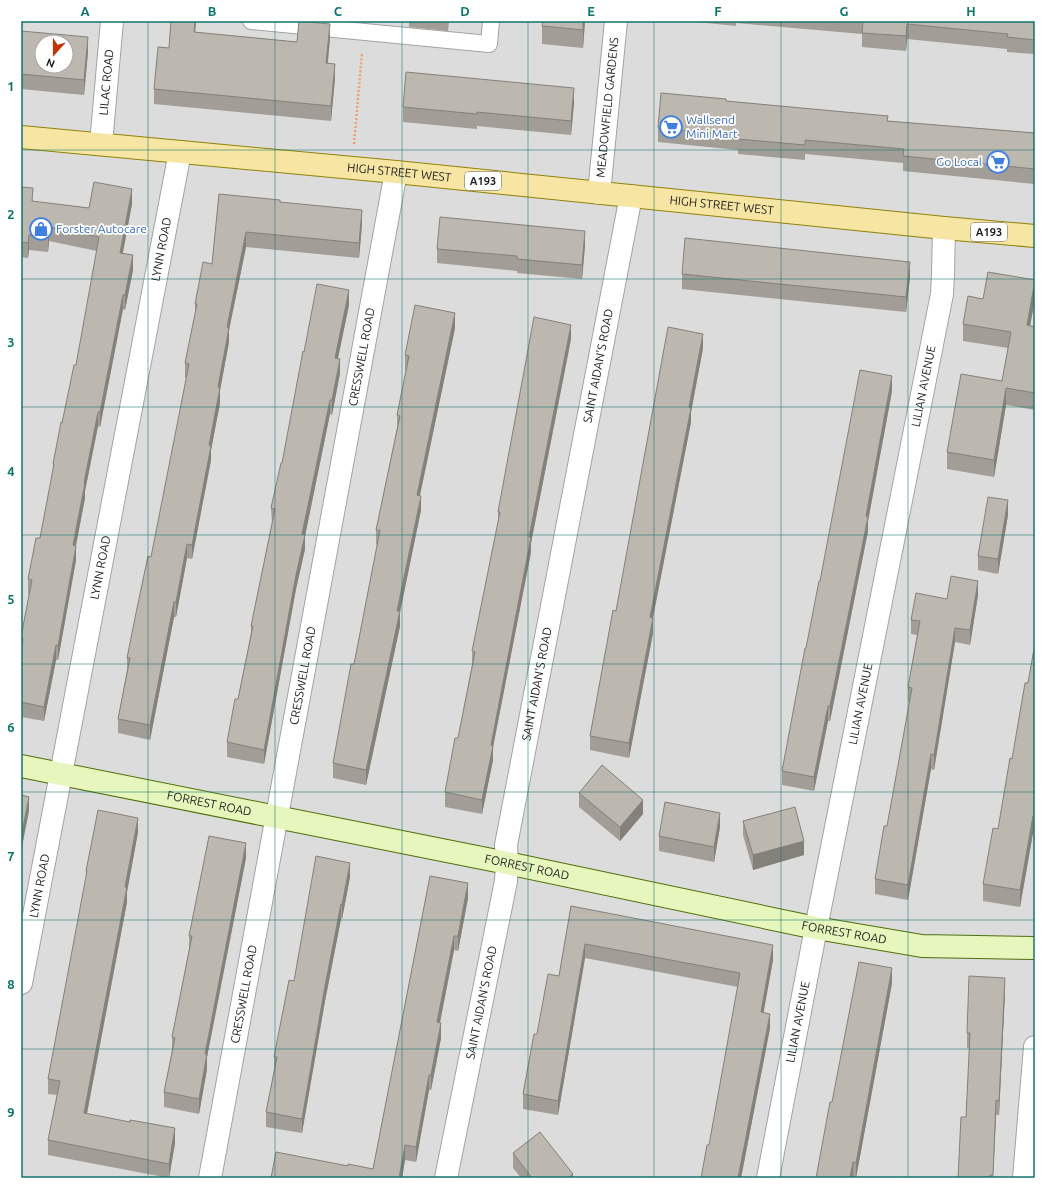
<svg xmlns="http://www.w3.org/2000/svg" width="1056" height="1199" font-family="Ubuntu,sans-serif">
	<style>
		.residential { fill: #dddcdc; fill-rule: evenodd }
		.lines { fill: none; stroke-linecap: round; stroke-linejoin: round }
		.lane-casing { stroke: #a3a3a3; stroke-width: 18 }
		.street-casing { stroke: #a3a3a3; stroke-width: 24 }
		.secondary-casing { stroke: #4f700b; stroke-width: 24 }
		.primary-casing { stroke: #918209; stroke-width: 24 }
		.path { stroke: #f29d74; stroke-width: 2.5; stroke-dasharray: 2 2; stroke-linecap: butt }
		.lane { stroke: #fff; stroke-width: 16 }
		.street { stroke: #fff; stroke-width: 22 }
		.secondary { stroke: #e6f6bd; stroke-width: 22 }
		.primary { stroke: #f6e5a3; stroke-width: 22 }
		.wall { fill: #a29d96 }
		.shaded-wall { fill: #84807a }
		.building { fill: #bcb7af; stroke: #84807a; fill-rule: evenodd }
		.grid { fill: none; stroke: #0f766e; stroke-width: 1; stroke-opacity: 0.55 }
		.labels { text-anchor: middle; stroke-width: 3.5; stroke-linejoin: round; paint-order: stroke }
		.shield { fill: #fff; stroke: #626262; stroke-width: 1 }
		.shield-label { font-size: 11px; font-weight: bold; fill: #1f1f1f }
		.street-label { font-size: 12px; fill: #1f1f1f; stroke: #fff }
		.shop-label { font-size: 12px; fill: #366cbe; stroke: #fff; text-anchor: start }
		.neatline { fill: none; stroke: #0f766e; stroke-width: 1.5 }
		.grid-label { font-size: 13px; text-anchor: middle; font-weight: bold; fill: #0f766e }
	</style>
	<rect width="100%" height="100%" fill="#efeee6"/>
	<path class="residential" d="M21,21H1035V1178H21ZM42,42H66V66H42Z"/>
	<g class="lines">
		<g class="lane-casing">
			<path id="lane" d="M251,21L489,44L491,21"/>
		</g>
		<g class="street-casing">
			<g id="street">
				<path id="s1" d="M101,144L112,21"/>
				<path id="s2" d="M599,193L616,21"/>
				<path id="s3" d="M21,983L180,152"/>
				<path id="s4" d="M210,1178L396,172"/>
				<path id="s5" d="M446,1178L506,881L507,863L506,845L631,196"/>
				<path id="s6" d="M768,1178L816,928L942,294L943,275L944,228"/>
				<path d="M1024,1178L1035,1047"/>
			</g>
		</g>
		<g class="secondary-casing">
			<g id="secondary">
				<path id="s7" d="M21,766L507,863L816,928L922,946L1035,948"/>
			</g>
		</g>
		<g class="primary-casing">
			<g id="primary">
				<path id="s8" d="M21,137L396,172L944,228L1035,236"/>
			</g>
		</g>
		<path class="path" d="M354,144L362,53"/>
		<use href="#lane" class="lane"/>
		<use href="#street" class="street"/>
		<use href="#secondary" class="secondary"/>
		<use href="#primary" class="primary"/>
	</g>
	<path class="wall" d="M171,21H196L195,32L297,42L330,38L328,63L335,78L331,121L154,104V89L169,48Z
		M409,21H449L448,31L409,27Z
		M585,21L583,48L542,44V26Z
		M687,21H1035V54L1007,52V49L907,39L906,51L862,47V34L736,23V26Z
		M21,31L88,52L84,95L21,89Z
		M726,101L888,121L1035,133V184L903,171V163L805,154V160L738,154V150L658,142V128Z
		M574,103L571,135L477,126V129L403,122V107Z
		M21,187L33,202L89,208L132,204L123,253L133,270L125,310L123,309L100,427L98,426L85,491V498L76,546V560L58,660H56L44,721L21,717V637L29,594H28V579L40,538L53,472V464L76,365L97,251L49,241L48,252L29,250L28,258L21,257Z
		M219,194L280,202L362,225L359,258L246,247L229,330V342L220,390V403L211,450V460L192,559L187,558L176,617H174L150,740L118,733V719L127,670V658L151,557L187,378H185V363L195,315V304L212,264Z
		M585,246L582,279L517,273V271L437,263V249Z
		M682,274L910,277L906,312L682,289Z
		M1035,280V299L1030,326L1035,327V410L1006,405L994,477L947,469V452L1002,381L1008,348L963,341V324L983,299Z
		M349,305L338,358L340,373L332,415L330,414L305,536V549L296,589L264,764L227,757V742L238,699L251,633V626L272,523L271,508L282,463L304,352Z
		M455,328L420,495L421,510L400,612V626L366,785L333,778V763L354,664L377,545L376,544V530L397,428V415L406,370H405V355Z
		M571,339L531,543V552L493,747V760L482,814L445,807V792L458,738L472,665V651L498,524V512Z
		M703,348L691,412V422L653,618V633L629,758L590,750V736L616,611Z
		M892,391L868,521V531L830,721H828L814,791L782,785V771L820,581Z
		M1008,515L998,574L978,570V556Z
		M978,595L970,645L955,642L934,770L931,769L908,900L875,894V879L887,826L910,702H908V687L917,635L911,634V620L947,599Z
		M1035,643V834L1033,833L1020,907L983,901V884L998,829L1012,759L1028,683Z
		M579,793L643,814L620,841L579,807Z
		M743,821L804,855L753,870L743,835Z
		M720,827L714,862L659,851V836Z
		M138,832L127,892V902L87,1114L175,1143L169,1178L48,1155V1140L57,1095L48,1094V1079L86,879V871Z
		M246,858L207,1057V1069L199,1114L164,1107V1092L172,1050V1037L189,949V936Z
		M430,876L468,898L458,951L454,950L440,1023L441,1038L431,1090H429L416,1162L405,1160L402,1178H271L348,1166L373,1169Z
		M350,877L342,919H341L325,1001L302,1133L266,1127V1112L274,1071V1057L294,981Z
		M571,906L773,960L763,1012L770,1028L741,1178H701L709,1145L738,987L585,958L558,1115L523,1109V1094L537,1034L559,976Z
		M892,983L856,1178L853,1177V1178H816L832,1102Z
		M1005,992L999,1115H996L993,1178H958L966,1117L970,1048H967V1033Z
		M513,1153L573,1178H521L513,1168Z"/>
	<path class="shaded-wall" d="M195,21H196L194,47V32Z
		M583,21H585L583,48Z
		M330,24V38L326,78V63Z
		M907,24V39L906,51V36Z
		M88,37V52L84,95V80Z
		M335,64V78L331,121V106Z
		M574,88V103L571,135V121Z
		M132,189V204L120,267V253Z
		M362,210V225L359,258V243Z
		M49,227V241L48,252V237Z
		M585,231V246L582,279V265Z
		M246,232V247L229,330V342L220,390V403L211,450V460L192,559V545L209,445L227,327Z
		M29,235V250L28,258V243Z
		M133,255V270L125,310V295Z
		M910,262V277L906,312V297Z
		M1035,282V299L1027,342V325Z
		M349,290V305L335,372V358Z
		M123,295V309L100,427V412Z
		M455,313V328L417,509V495Z
		M571,325V339L531,543V552L493,747V760L482,814V800L491,745L529,537Z
		M703,334V348L691,412V422L650,632V617L689,407Z
		M340,359V373L332,415V400Z
		M892,376V391L868,521V531L830,721V706Z
		M1006,388V405L994,477V460Z
		M330,400V414L305,536V549L296,589L264,764V750L302,534Z
		M98,412V426L85,491V498L73,560V545L84,483Z
		M421,496V510L400,612V626L366,785V770L397,611Z
		M1008,500V515L998,574V559Z
		M187,544V558L176,617V602Z
		M76,546V560L58,660V646Z
		M978,581V595L970,645V630Z
		M174,602V617L150,740V725Z
		M653,618V633L629,758V743Z
		M955,628V642L934,770V755Z
		M56,645V660L44,721V707Z
		M828,706V721L814,791V777Z
		M931,754V769L908,900V885Z
		M29,797V811L21,852V837Z
		M643,800V814L620,841V827Z
		M720,813V827L714,862V847Z
		M1033,816V833L1020,907V890Z
		M138,818V832L127,892V902L84,1128V1113L125,887Z
		M804,841V855L753,870V855Z
		M246,843V858L207,1057V1069L199,1114V1099L205,1054Z
		M350,863V877L342,919V905Z
		M468,883V898L458,951V936Z
		M341,904V919L325,1001L302,1133V1119L325,986Z
		M454,936V950L437,1037V1022Z
		M585,944V958L558,1115V1101Z
		M773,945V960L761,1027V1012Z
		M892,968V983L856,1178V1163Z
		M1005,978V992L999,1115V1101Z
		M770,1014V1028L741,1178H738Z
		M441,1023V1038L431,1090V1075Z
		M429,1075V1090L416,1162V1147Z
		M996,1100V1115L993,1178V1175Z
		M175,1128V1143L169,1178V1164Z
		M405,1145V1160L402,1178H399Z
		M853,1162V1178H850Z
		M573,1174V1178H568Z"/>
	<path class="building" d="M171,21H195L194,32L297,42L299,21L330,24L326,63L335,64L331,106L154,89L158,47L169,48Z
		M543,21H583V30L542,26Z
		M863,21H1035V40L1007,37L1008,34L907,24L906,36L862,33Z
		M21,31L88,37L84,80L21,74ZM42,42H66V66H42Z
		M406,72L574,88L571,121L477,112V114L403,107Z
		M661,93L726,99V101L888,116L887,121L1035,133V169L903,156L904,149L805,140V145L738,139L739,135L658,128Z
		M94,182L132,189L120,253L133,255L125,295H123L100,412H98L84,483H85L73,545L76,546L58,646L56,645L44,707L21,702V651L23,639L21,638V637L32,580L28,579L36,538H40L54,464H53L61,422L62,423L74,365H76L99,237L49,227L48,237L29,235L28,243L21,242V187L33,188L32,201L89,208Z
		M219,194L280,200V202L362,210L359,243L246,232L227,327L229,328L218,387L220,388L209,445L211,446L192,545L187,544L176,602H174L150,725L118,719L130,658H127L136,613L148,556L151,557L189,364L185,363L197,304H195L203,262L212,264Z
		M440,217L585,231L582,265L517,259V256L437,249Z
		M685,238L910,262L906,297L682,274Z
		M988,272L1035,280L1027,325L1035,327V393L1006,388L994,460L947,452L961,374L1002,381L1011,332L963,324L968,296L983,299Z
		M317,284L349,290L335,358L340,359L332,400H330L302,534L305,535L296,575L264,750L227,742L235,699H238L253,626H251L275,509L271,508L281,463H282L303,351L304,352Z
		M415,305L455,313L417,495L421,496L397,611H400L366,770L333,763L351,664H354L380,530H376L400,416L397,415L409,356L405,355Z
		M534,317L571,325L529,537H531L491,745L493,746L482,800L445,792L455,738H458L475,652L472,651L500,512H498Z
		M668,327L703,334L689,407L691,408L650,617L653,618L629,743L590,736L613,610L616,611Z
		M860,370L892,376L866,516L868,517L830,706H828L814,777L782,771L805,648H806L819,581H820Z
		M988,497L1008,500L998,559L978,556Z
		M951,576L978,581L970,630L955,628L934,755L931,754L908,885L875,879L884,826H887L912,688L908,687L920,621L911,620L916,593L947,599Z
		M1035,643V817L1033,816L1020,890L983,884L993,828L998,829L1010,758L1012,759L1025,683H1028Z
		M602,765L643,800L620,827L579,793Z
		M21,795L29,797L21,837Z
		M665,802L720,813L714,847L659,836Z
		M795,807L804,841L753,855L743,821Z
		M98,810L138,818L125,887H127L84,1113L130,1122V1120L175,1128L169,1164L48,1140L60,1081L48,1079L87,871H86Z
		M209,836L246,843L205,1054H207L199,1099L164,1092L175,1038L172,1037L192,936H189Z
		M316,856L350,863L342,905L341,904L325,986L302,1119L266,1112L277,1057H274L289,980L294,981Z
		M430,876L468,883L458,936H454L437,1022L441,1023L431,1075H429L416,1147L405,1145L399,1178H271L276,1152L348,1166V1164L373,1169Z
		M571,906L773,945L761,1012L770,1014L738,1178H701L707,1145H709L740,973L585,944L558,1101L523,1094L534,1034H537L548,974L559,976Z
		M859,962L892,968L856,1163L853,1162L850,1178H816L830,1102H832Z
		M969,976L1005,978L999,1101L996,1100L993,1175H990V1178H958L961,1117H966L970,1033H967Z
		M540,1132L573,1174L568,1178H532L513,1153Z"/>
	<path class="grid" d="M148,21V1178M275,21V1178M402,21V1178M528,21V1178M654,21V1178M781,21V1178M908,21V1178M21,150H1035M21,279H1035M21,407H1035M21,535H1035M21,664H1035M21,792H1035M21,920H1035M21,1049H1035"/>
	<defs>
		<g id="supermarket-ring" transform="scale(1.15)"><circle r="9.5" fill="#fff" stroke="#3f7fe0" stroke-width="1.5"/><path d="M-6-5.5h2.5l.6 2H6L4.5 2H-2.5L-4.4-4H-6ZM-1.5 3.2a1.3 1.3 0 1 0 .1 0ZM3 3.2a1.3 1.3 0 1 0 .1 0Z" fill="#3f7fe0"/></g>
		<g id="shop-ring" transform="scale(1.15)"><circle r="9.5" fill="#fff" stroke="#3f7fe0" stroke-width="1.5"/><path d="M-5-2.5h2.3a2.7 3.5 0 0 1 5.4 0H5L5.5 6h-11ZM-1.5-2.5h3a1.5 2.3 0 0 0-3 0Z" fill="#3f7fe0"/></g>
	</defs>
	<g fill-rule="evenodd">
		<use href="#supermarket-ring" x="671" y="127"/>
		<use href="#supermarket-ring" x="998" y="162"/>
		<use href="#shop-ring" x="41" y="229"/>
	</g>
	<g class="labels">
		<g class="shield">
			<rect x="465" y="172" width="36" height="18" rx="3"/>
			<rect x="971" y="223" width="36" height="18" rx="3"/>
		</g>
		<g class="shield-label">
			<text x="483" y="185">A193</text>
			<text x="989" y="236">A193</text>
		</g>
		<g class="street-label">
			<text dy="4" stroke="none"><textPath href="#s1" startOffset="62">LILAC ROAD</textPath></text>
			<text dy="4" stroke="none"><textPath href="#s2" startOffset="86">MEADOWFIELD GARDENS</textPath></text>
			<text dy="4" stroke="none"><textPath href="#s8" startOffset="380">HIGH STREET WEST</textPath></text>
			<text dy="4" stroke="none"><textPath href="#s8" startOffset="704">HIGH STREET WEST</textPath></text>
			<text dy="4" stroke="none"><textPath href="#s3" startOffset="747">LYNN ROAD</textPath></text>
			<text dy="4" stroke="none"><textPath href="#s4" startOffset="835">CRESSWELL ROAD</textPath></text>
			<text dy="4" stroke="none"><textPath href="#s5" startOffset="827">SAINT AIDAN'S ROAD</textPath></text>
			<text dy="4" stroke="none"><textPath href="#s6" startOffset="807">LILIAN AVENUE</textPath></text>
			<text dy="4" stroke="none"><textPath href="#s3" startOffset="423">LYNN ROAD</textPath></text>
			<text dy="4" stroke="none"><textPath href="#s4" startOffset="511">CRESSWELL ROAD</textPath></text>
			<text dy="4" stroke="none"><textPath href="#s5" startOffset="503">SAINT AIDAN'S ROAD</textPath></text>
			<text dy="4" stroke="none"><textPath href="#s6" startOffset="483">LILIAN AVENUE</textPath></text>
			<text dy="4" stroke="none"><textPath href="#s7" startOffset="192">FORREST ROAD</textPath></text>
			<text dy="4" stroke="none"><textPath href="#s7" startOffset="516">FORREST ROAD</textPath></text>
			<text dy="4" stroke="none"><textPath href="#s3" startOffset="99">LYNN ROAD</textPath></text>
			<text dy="4" stroke="none"><textPath href="#s7" startOffset="840">FORREST ROAD</textPath></text>
			<text dy="4" stroke="none"><textPath href="#s4" startOffset="187">CRESSWELL ROAD</textPath></text>
			<text dy="4" stroke="none"><textPath href="#s5" startOffset="179">SAINT AIDAN'S ROAD</textPath></text>
			<text dy="4" stroke="none"><textPath href="#s6" startOffset="159">LILIAN AVENUE</textPath></text>
		</g>
		<g class="shop-label">
			<text x="686" y="124">Wallsend<tspan x="686" dy="14">Mini Mart</tspan></text>
			<text x="982" y="166" text-anchor="end">Go Local</text>
			<text x="56" y="233">Forster Autocare</text>
		</g>
	</g>
	<rect width="1056" height="1199" fill="none" stroke="#ffffff" stroke-width="44"/>
	<g transform="translate(54 54) rotate(201)"><circle r="19" fill="#ffffff" stroke="#a5a5a5"/>
	<path d="M0-3L7 15L0 10L-7 15Z" fill="#c2340c"/>
	<text y="-6" font-size="11" font-weight="bold" text-anchor="middle" fill="#1f1f1f">N</text>
	</g>
	<rect x="22" y="22" width="1012" height="1155" class="neatline"/>
	<g class="grid-label">
		<text x="85" y="16">A</text>
		<text x="212" y="16">B</text>
		<text x="338" y="16">C</text>
		<text x="465" y="16">D</text>
		<text x="591" y="16">E</text>
		<text x="718" y="16">F</text>
		<text x="844" y="16">G</text>
		<text x="971" y="16">H</text>
		<text x="11" y="91">1</text>
		<text x="11" y="219">2</text>
		<text x="11" y="347">3</text>
		<text x="11" y="476">4</text>
		<text x="11" y="604">5</text>
		<text x="11" y="732">6</text>
		<text x="11" y="861">7</text>
		<text x="11" y="989">8</text>
		<text x="11" y="1117">9</text>
	</g>
</svg>
